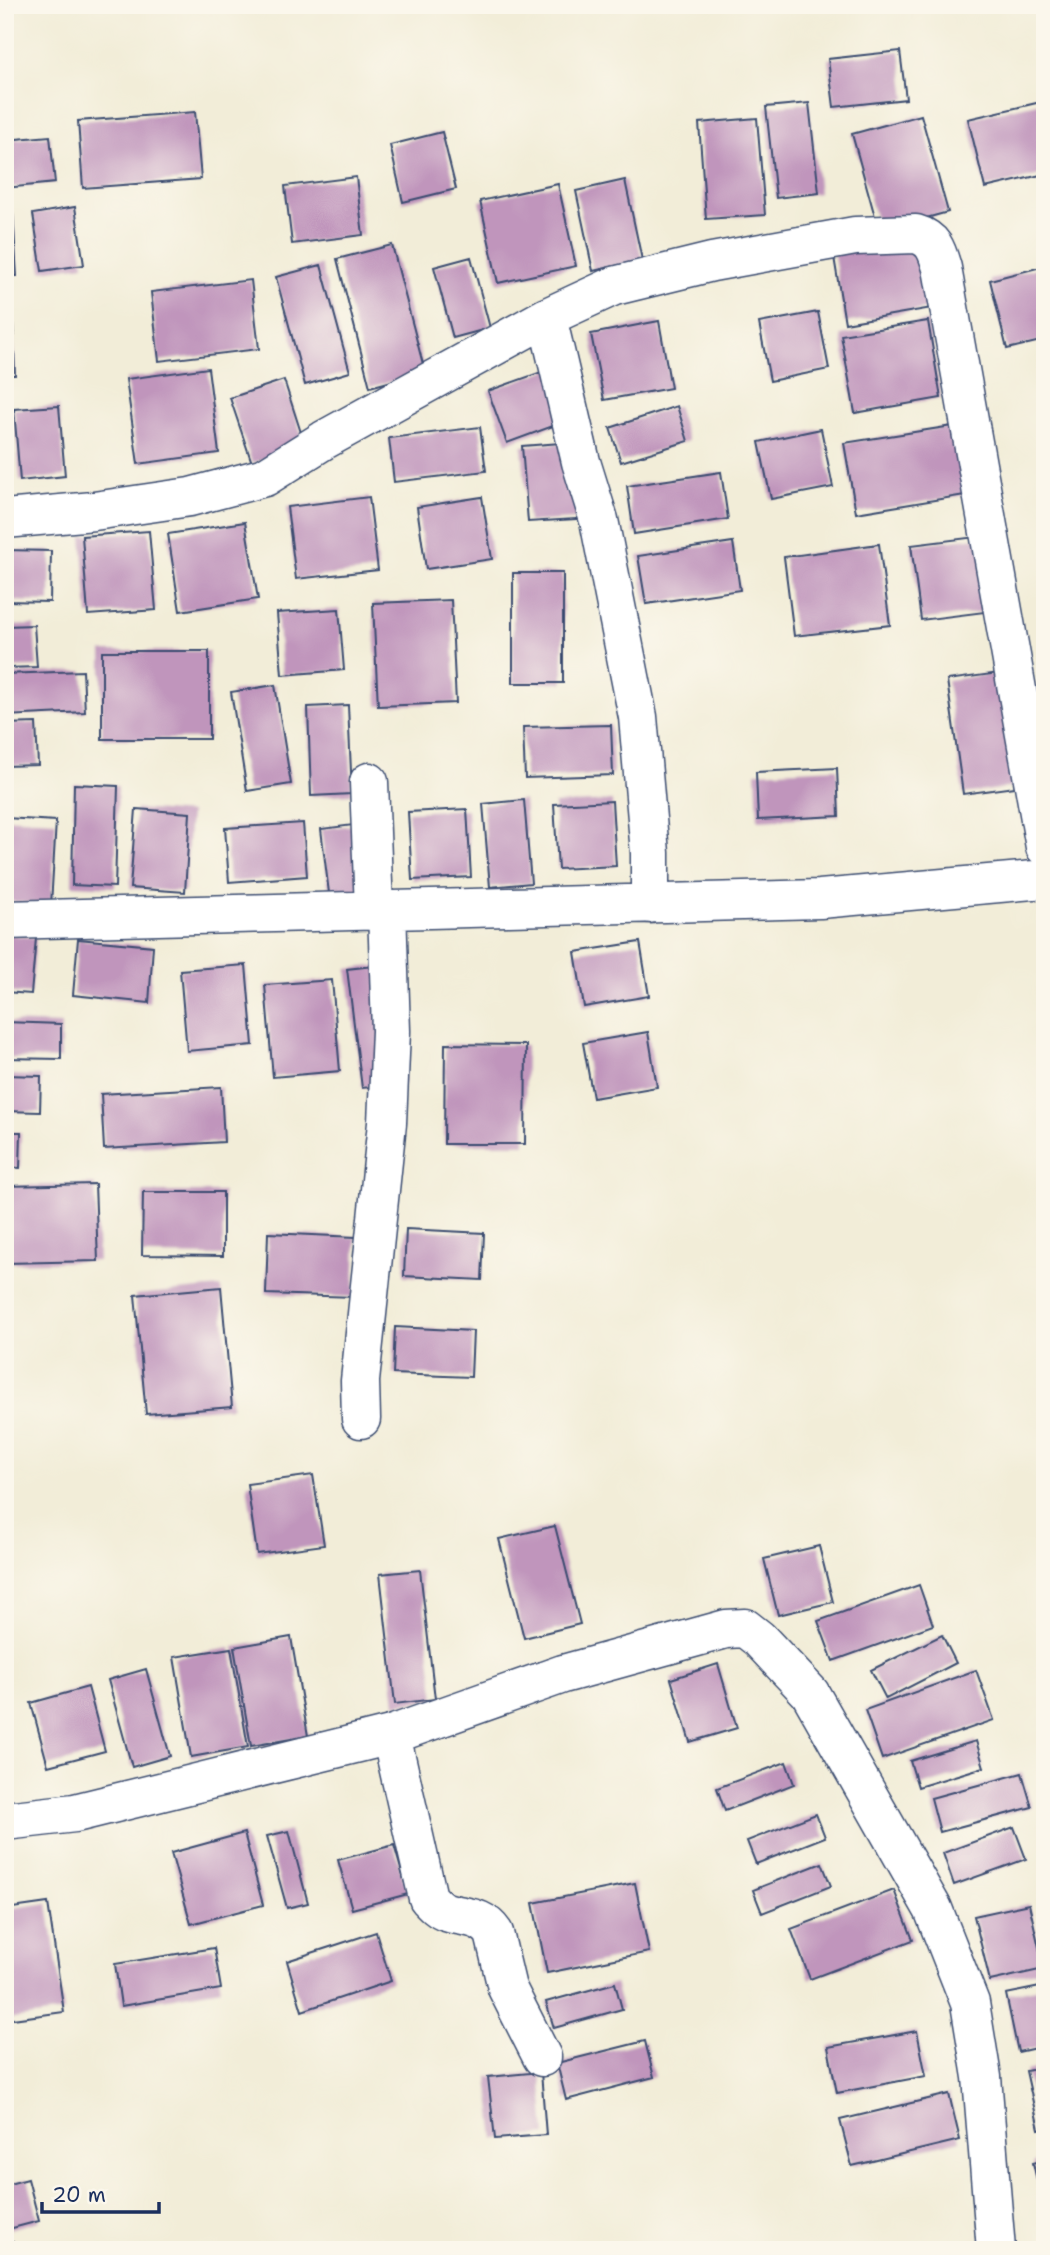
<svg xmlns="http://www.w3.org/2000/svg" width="1050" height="2255" font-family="'Shantell Sans',sans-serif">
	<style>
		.building { fill: #c095bc }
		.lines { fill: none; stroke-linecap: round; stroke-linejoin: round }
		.minor-casing { stroke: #3b4c70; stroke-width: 41 }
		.minor { stroke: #fff; stroke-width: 38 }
	</style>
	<rect width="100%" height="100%" fill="#fbf7ec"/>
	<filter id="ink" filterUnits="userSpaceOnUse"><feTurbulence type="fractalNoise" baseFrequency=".0143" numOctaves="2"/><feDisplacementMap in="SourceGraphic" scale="14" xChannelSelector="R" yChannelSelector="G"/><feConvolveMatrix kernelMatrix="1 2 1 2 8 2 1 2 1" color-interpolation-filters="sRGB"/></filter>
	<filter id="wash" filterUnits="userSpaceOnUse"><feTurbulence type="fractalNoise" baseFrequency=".00686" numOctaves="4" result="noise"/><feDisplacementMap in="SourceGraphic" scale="28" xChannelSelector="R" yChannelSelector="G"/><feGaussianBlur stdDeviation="1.57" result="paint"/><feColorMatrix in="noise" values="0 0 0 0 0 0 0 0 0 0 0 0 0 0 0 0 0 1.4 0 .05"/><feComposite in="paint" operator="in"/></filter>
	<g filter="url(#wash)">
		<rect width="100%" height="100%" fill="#f2edd8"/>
		<g id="blocks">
			<path class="building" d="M900,51L906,99L834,107L828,59Z
				M1045,101V174L985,188L968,119Z
				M809,103L819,193L776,198L766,107Z
				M195,112L201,179L83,188L78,121Z
				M921,115L948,212L879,231L852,134Z
				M757,118L765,215L706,219L699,123Z
				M442,132L456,189L403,202L390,145Z
				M50,136L55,183L5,188V140Z
				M356,177L363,235L292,244L285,186Z
				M625,180L642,260L593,271L576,191Z
				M558,184L576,266L498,283L480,201Z
				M75,207L84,265L42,271L33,214Z
				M5,213H13L17,276H5Z
				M918,230L932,308L845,323L832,245Z
				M392,245L425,372L370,387L337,259Z
				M471,257L490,328L453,338L434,267Z
				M321,265L350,372L305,385L276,277Z
				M1045,266V340L1007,349L990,280Z
				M251,280L259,349L159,361L151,292Z
				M5,296H12L15,375H5Z
				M818,312L829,369L770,381L759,323Z
				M659,321L671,388L604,400L591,334Z
				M928,321L941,398L855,413L841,335Z
				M564,364L583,415L507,443L488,391Z
				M208,368L219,453L138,464L126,379Z
				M284,380L305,445L252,463L230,398Z
				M59,406L65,476L20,481L14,409Z
				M677,406L688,441L621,462L610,428Z
				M959,425L971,494L856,513L844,443Z
				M480,427L486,471L394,482L389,438Z
				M821,429L833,487L771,499L759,442Z
				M587,441L592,518L528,522L522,446Z
				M721,472L728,519L634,534L627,486Z
				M369,497L378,570L296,579L287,507Z
				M482,497L492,559L426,569L417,507Z
				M245,522L258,599L180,611L168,534Z
				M149,531L156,610L88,615L82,536Z
				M992,535L1001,610L921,620L911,545Z
				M733,542L740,590L646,604L638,556Z
				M879,544L890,625L794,636L784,557Z
				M5,550L51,551L50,602L5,601Z
				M513,573H563V683H513Z
				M451,600L456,703L378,706L373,603Z
				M339,609L344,670L282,675L277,613Z
				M34,625L37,667L5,668V626Z
				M102,651H209V739H102Z
				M83,671L85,712L5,716V674Z
				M999,673L1015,787L963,794L947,680Z
				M275,685L291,784L247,791L231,692Z
				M348,705L352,794L311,796L308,707Z
				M36,723L38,765L5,766V724Z
				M611,725L613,775L525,778L523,727Z
				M837,768L839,816L758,820L756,772Z
				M74,784L118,786L115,887L72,885Z
				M524,800L531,883L490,887L483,804Z
				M612,801L616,866L558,869L554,804Z
				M136,809L190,813L185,892L130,888Z
				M467,809L471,877L412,880L408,812Z
				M5,818L56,821L51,905L5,901Z
				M303,823L307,876L229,882L225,828Z
				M361,824L370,896L330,901L321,829Z
				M5,934L36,938L31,994L5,992Z
				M78,939L153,946L149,1003L73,995Z
				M640,942L649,996L584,1007L575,952Z
				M391,964L405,1083L362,1088L347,969Z
				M246,965L253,1045L187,1051L180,970Z
				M332,980L340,1071L273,1077L265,985Z
				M5,1022L61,1024V1059L5,1058Z
				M648,1032L657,1087L593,1098L583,1043Z
				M445,1044L526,1045L525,1144H444Z
				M5,1075L41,1076L40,1112L5,1111Z
				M221,1087L224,1142L104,1149L101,1094Z
				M5,1132H21L20,1168L5,1167Z
				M95,1184L98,1261L5,1263V1186Z
				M143,1192H223V1256L142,1255Z
				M406,1229L484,1233L482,1280L404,1276Z
				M268,1233L356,1237L354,1297L266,1294Z
				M221,1287L232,1407L146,1414L135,1295Z
				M395,1327L473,1331L471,1377L393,1374Z
				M313,1475L324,1545L257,1554L247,1484Z
				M555,1526L580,1624L524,1638L499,1539Z
				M819,1546L833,1602L778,1615L764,1559Z
				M420,1570L435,1699L395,1704L380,1574Z
				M919,1585L933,1625L833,1661L818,1621Z
				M942,1635L956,1663L886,1699L871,1670Z
				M291,1637L308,1736L251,1746L234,1647Z
				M231,1648L248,1747L191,1757L174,1657Z
				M718,1664L737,1728L690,1742L671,1679Z
				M146,1669L170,1756L132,1767L108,1680Z
				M976,1670L994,1720L882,1759L865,1710Z
				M88,1687L105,1751L48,1766L31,1703Z
				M976,1741L984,1767L918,1787L910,1761Z
				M786,1762L794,1784L725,1811L717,1788Z
				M1022,1773L1032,1807L940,1832L931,1798Z
				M816,1814L825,1837L756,1864L747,1841Z
				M1014,1827L1026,1859L954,1885L943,1853Z
				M289,1831L308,1903L287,1908L267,1836Z
				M244,1833L263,1905L191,1924L171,1853Z
				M394,1845L408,1894L352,1909L338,1860Z
				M822,1863L831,1886L762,1913L753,1890Z
				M635,1883L649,1952L547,1973L533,1903Z
				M894,1890L913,1940L810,1979L791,1929Z
				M48,1903L64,2012L5,2020V1909Z
				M1029,1904L1044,1969L990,1981L974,1916Z
				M376,1932L391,1981L302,2011L287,1961Z
				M214,1948L221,1989L121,2006L115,1964Z
				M615,1983L622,2009L554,2028L546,2002Z
				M1045,1986V2046L1018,2052L1006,1994Z
				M917,2031L926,2076L837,2093L828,2047Z
				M645,2041L654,2077L566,2100L557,2063Z
				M1045,2067V2128L1039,2129L1026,2071Z
				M541,2072L546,2135L495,2139L488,2077Z
				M949,2094L960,2140L852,2166L840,2120Z
				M1045,2160V2211H1044L1033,2163Z
				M28,2179L39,2221L5,2230V2185Z
				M13,2242L15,2250H5V2243Z"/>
		</g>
	</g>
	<g filter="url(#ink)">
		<use href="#blocks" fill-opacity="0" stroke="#3b4c70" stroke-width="2"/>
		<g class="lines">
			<g class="minor-casing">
				<path id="minor" d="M547,317L581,462L599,520L638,717L650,853V904
					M5,519L94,511L190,497L265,477L324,440L547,317L614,286L712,262L855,236L916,234C934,239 937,251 942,268L1045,847
					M369,782L374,909
					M5,920L820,899L1045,879
					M361,1419L360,1381L387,1123L391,1031L387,909
					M391,1735L428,1898C433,1903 439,1910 446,1912C464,1918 482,1915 494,1933L507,1988L542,2057
					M5,1821L75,1813L391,1735L563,1674L726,1629L745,1628L759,1639L810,1693L933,1909L970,2003L982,2077L996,2250"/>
			</g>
			<use href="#minor" class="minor"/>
		</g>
	</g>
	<rect width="1050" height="2255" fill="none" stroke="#fbf7ec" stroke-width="28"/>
	<path d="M42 2202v10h117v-10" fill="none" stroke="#1b2f5e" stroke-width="3.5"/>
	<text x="52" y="2202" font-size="21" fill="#1b2f5e" stroke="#fbf7ec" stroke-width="5" paint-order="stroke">20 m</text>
</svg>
